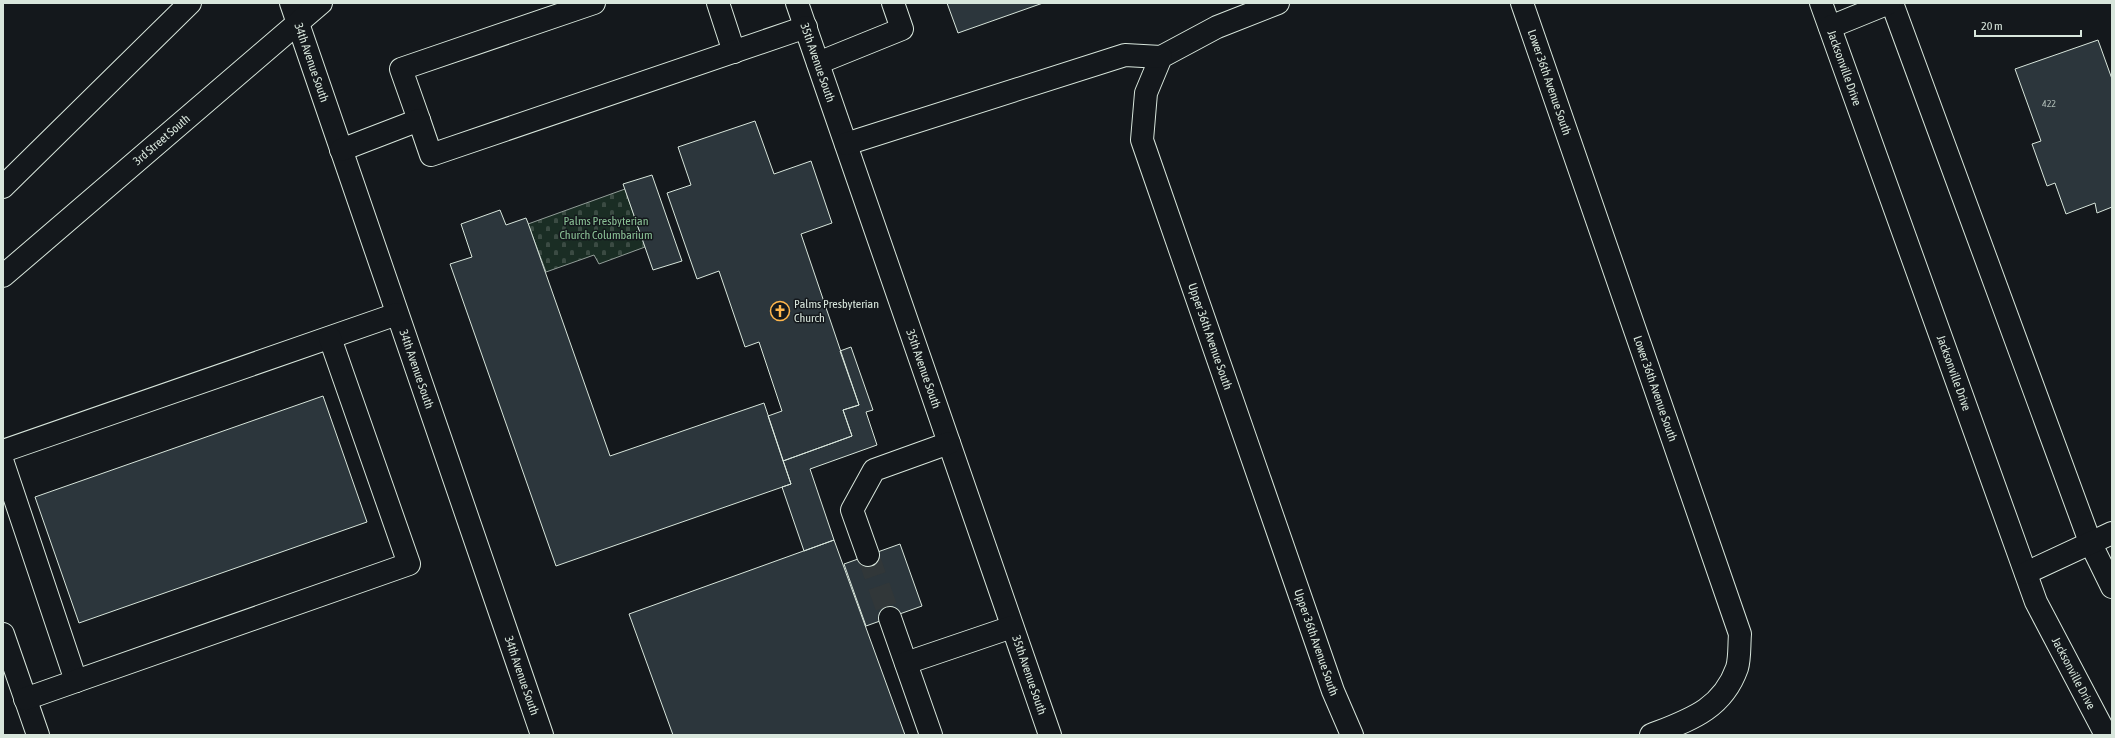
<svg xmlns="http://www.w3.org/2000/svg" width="2115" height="738" font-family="'Asap Condensed',sans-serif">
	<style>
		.cemetery { fill: url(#cemetery-stones); stroke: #939e99 }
		.building { fill: #2c363c; stroke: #d8e6dc }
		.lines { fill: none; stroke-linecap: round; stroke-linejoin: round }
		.minor-tunnel { stroke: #313739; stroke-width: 22; stroke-dasharray: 22 11; stroke-linecap: butt }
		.minor-casing { stroke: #d8e6dc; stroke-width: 24 }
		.major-casing { stroke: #d8e6dc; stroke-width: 24 }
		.minor { stroke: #14181c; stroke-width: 22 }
		.major { stroke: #14181c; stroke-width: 22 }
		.labels { text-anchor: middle; stroke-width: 3; stroke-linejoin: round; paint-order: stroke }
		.number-label { font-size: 10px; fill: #adbab4 }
		.street-label { font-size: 12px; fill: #d8e6dc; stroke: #14181c }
		.park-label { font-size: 12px; fill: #8ac095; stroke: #14181c }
		.poi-label { font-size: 12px; fill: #d8e6dc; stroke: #14181c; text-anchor: start }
	</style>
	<defs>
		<pattern id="cemetery-stones" width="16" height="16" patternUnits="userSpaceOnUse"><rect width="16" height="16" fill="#1a2d24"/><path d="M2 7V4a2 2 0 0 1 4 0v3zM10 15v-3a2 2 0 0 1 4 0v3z" fill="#3b4b43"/></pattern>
	</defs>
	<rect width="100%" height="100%" fill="#14181c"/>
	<path class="cemetery" d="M625,189L645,247L599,264L594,255L546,272L528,224Z"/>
	<path class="building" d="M947,3H1043L958,33Z
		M2098,40L2112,79V207L2097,213L2095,203L2066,214L2055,183L2047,186L2032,144L2041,141L2015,69Z
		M755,121L774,174L811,161L832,223L801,234L859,405L843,410L852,436L783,461L768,416L782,411L759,342L745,347L719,271L697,279L667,193L691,185L678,147Z
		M652,175L682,261L653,270L623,184Z
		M500,210L506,225L526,218L528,223L610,456L764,403L791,484L556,566L450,264L472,257L461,224Z
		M851,347L873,410L866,412L877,445L810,469L834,540L804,551L782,487L791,484L783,461L852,436L843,410L859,405L840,351Z
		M323,396L367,522L79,623L35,497Z
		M834,540L905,735H673L629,614Z
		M900,544L922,606L866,626L844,564Z"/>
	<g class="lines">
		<path class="minor-tunnel" d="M868,555L890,618"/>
		<g class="minor-casing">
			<g id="minor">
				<path id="s1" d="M291,3L542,735"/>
				<path d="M718,3L734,52"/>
				<path id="s2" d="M797,3L1050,735"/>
				<path id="s3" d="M1278,3L1217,27L1161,57L1146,93L1142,140L1333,691L1352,735"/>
				<path id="s4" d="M1522,3L1740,634C1739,645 1740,658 1737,668C1722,710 1689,720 1651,735"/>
				<path id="s5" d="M1821,3L2036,602L2106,735"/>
				<path d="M1892,3L2090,542L2112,587"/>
				<path d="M1830,27L1889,3"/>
				<path d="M818,63L902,29L893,3"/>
				<path d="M419,120L401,69L594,3"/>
				<path d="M846,144L1125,55L1161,57"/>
				<path d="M341,150L419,120L431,155L806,27"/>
				<path d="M3,451L397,314"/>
				<path d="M3,463L76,681"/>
				<path d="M868,555L852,510L874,470L949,443"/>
				<path d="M2026,573L2112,533"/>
				<path d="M890,618L931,735"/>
				<path d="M3,634L38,735"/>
				<path d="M906,663L1012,627"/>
				<path d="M25,699L409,564L330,338"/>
			</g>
		</g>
		<g class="major-casing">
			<g id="major">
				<path d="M3,187L190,3"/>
				<path id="s6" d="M3,276L321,3"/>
			</g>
		</g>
		<use href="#minor" class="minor"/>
		<use href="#major" class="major"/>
	</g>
	<defs>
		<g id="church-ring" transform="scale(1)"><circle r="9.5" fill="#14181c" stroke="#ffb74d" stroke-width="1.5"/><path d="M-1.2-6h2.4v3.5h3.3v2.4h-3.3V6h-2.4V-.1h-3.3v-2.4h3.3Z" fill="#ffb74d"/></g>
	</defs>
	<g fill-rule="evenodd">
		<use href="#church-ring" x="780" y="311"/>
	</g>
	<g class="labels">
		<g class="number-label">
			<text x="2049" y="107">422</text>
		</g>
		<g class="street-label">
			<text dy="4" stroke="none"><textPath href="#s1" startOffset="63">34th Avenue South</textPath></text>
			<text dy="4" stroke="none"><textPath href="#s2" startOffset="63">35th Avenue South</textPath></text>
			<text dy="4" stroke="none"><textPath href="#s5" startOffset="69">Jacksonville Drive</textPath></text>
			<text dy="4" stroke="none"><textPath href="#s4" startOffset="84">Lower 36th Avenue South</textPath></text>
			<text dy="4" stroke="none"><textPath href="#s6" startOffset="209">3rd Street South</textPath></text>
			<text dy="4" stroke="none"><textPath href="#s3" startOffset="423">Upper 36th Avenue South</textPath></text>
			<text dy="4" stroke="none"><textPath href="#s1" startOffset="387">34th Avenue South</textPath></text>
			<text dy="4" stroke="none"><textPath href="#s2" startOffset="387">35th Avenue South</textPath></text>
			<text dy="4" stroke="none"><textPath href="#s5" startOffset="393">Jacksonville Drive</textPath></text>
			<text dy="4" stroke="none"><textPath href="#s4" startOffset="408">Lower 36th Avenue South</textPath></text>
			<text dy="4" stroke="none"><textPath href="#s3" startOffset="747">Upper 36th Avenue South</textPath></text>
			<text dy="4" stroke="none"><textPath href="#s5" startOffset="717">Jacksonville Drive</textPath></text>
			<text dy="4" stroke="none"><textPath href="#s1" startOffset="711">34th Avenue South</textPath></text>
			<text dy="4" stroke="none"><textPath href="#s2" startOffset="711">35th Avenue South</textPath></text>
		</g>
		<g class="park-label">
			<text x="606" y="225">Palms Presbyterian<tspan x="606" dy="14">Church Columbarium</tspan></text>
		</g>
		<g class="poi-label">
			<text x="794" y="308">Palms Presbyterian<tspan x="794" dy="14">Church</tspan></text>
		</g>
	</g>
	<rect width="2115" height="738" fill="none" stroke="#d8e6dc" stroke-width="8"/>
	<path d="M1975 30v6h106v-6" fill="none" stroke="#d8e6dc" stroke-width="2"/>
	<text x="1981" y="30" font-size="12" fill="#d8e6dc" stroke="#14181c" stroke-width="3" paint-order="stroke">20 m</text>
</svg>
